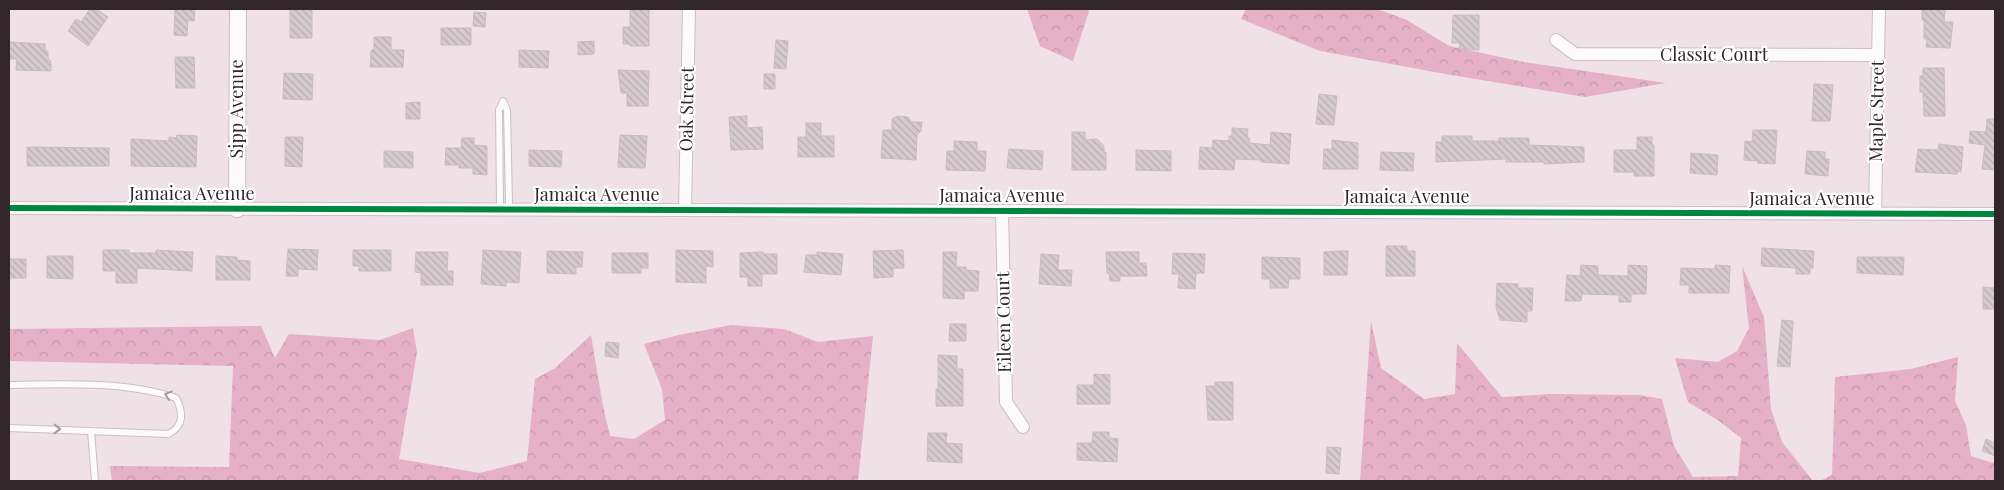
<svg xmlns="http://www.w3.org/2000/svg" width="2004" height="490" font-family="'Playfair Display',serif">
	<style>
		.forest { fill: url(#forest-crowns) }
		.building { fill: url(#building-back-hatch); stroke: #c7bcc0 }
		.lines { fill: none; stroke-linecap: round; stroke-linejoin: round }
		.service-casing { stroke: #cabfc3; stroke-width: 8 }
		.minor-casing { stroke: #cabfc3; stroke-width: 14 }
		.tertiary-casing { stroke: #cabfc3; stroke-width: 18 }
		.service { stroke: #fdfafb; stroke-width: 6 }
		.minor { stroke: #fdfafb; stroke-width: 12 }
		.tertiary { stroke: #fdfafb; stroke-width: 16 }
		.cycleway-casing { stroke: #fff; stroke-width: 9 }
		.cycleway { stroke: #00873e; stroke-width: 6 }
		.oneway { stroke: #a19b9d }
		.labels { text-anchor: middle; stroke-width: 4.5; stroke-linejoin: round; paint-order: stroke }
		.street-label { font-size: 18px; fill: #31272b; stroke: #fff }
	</style>
	<defs>
		<pattern id="forest-crowns" width="20" height="18" patternUnits="userSpaceOnUse" patternTransform="scale(1.25)"><rect width="20" height="18" fill="#e6b0c6"/><path d="M2 6a3 3 0 1 1 6 0M12 15a3 3 0 1 1 6 0" fill="none" stroke="#c697aa"/></pattern>
		<pattern id="building-back-hatch" width="6" height="6" patternUnits="userSpaceOnUse" patternTransform="scale(1.25)"><rect width="6" height="6" fill="#d5cace"/><path d="M-1 5l2 2M0 0l6 6M5-1l2 2" fill="none" stroke="#b7aeb1"/></pattern>
	</defs>
	<rect width="100%" height="100%" fill="#efe1e6"/>
	<path class="forest" d="M1027,9H1088L1089,11L1073,61L1040,46Z
		M1246,9H1377L1407,20L1449,46L1524,62L1666,83L1585,97L1451,75L1320,51L1241,19Z
		M1742,266L1764,317L1771,409L1782,442L1813,481H1360L1371,321L1381,368L1424,399L1455,394L1457,343L1502,397L1550,394L1640,395L1662,399L1674,446L1693,477L1738,476L1741,438L1719,421L1688,402L1675,358L1718,362L1737,351L1749,328Z
		M731,325L784,329L818,342L873,336L858,481H112L110,466L229,467L233,366L9,361V329L261,326L275,358L289,334L380,340L413,328L417,352L399,459L480,473L527,461L535,379L555,368L591,335L603,406L610,436L634,439L665,420L662,389L644,344L679,335Z
		M1958,357L1955,401L1966,425L1971,456L1993,463L1995,461V481H1820L1832,475L1835,377L1911,369Z"/>
	<path class="building" d="M90,9H96L108,17L88,46L68,31L76,19L81,22Z
		M175,9H195L194,21L188,20L187,36L174,35Z
		M290,9H312V38H290Z
		M630,9H649V46H630V44H623V27H630Z
		M1922,9H1945L1944,22H1953L1950,48L1926,47L1927,39H1924V20H1922Z
		M474,12L486,13L485,27L473,26Z
		M1453,15H1479V50L1459,49L1460,43H1452Z
		M441,28H471V45H441Z
		M374,37H391V50H404L403,67H370L371,51L374,48Z
		M776,40L788,41L786,69L774,68Z
		M594,41V54L578,55V42Z
		M10,42L45,44V51H48V58L51,62V71L16,70L17,59H9Z
		M519,50L549,51L548,68L519,67Z
		M175,57H194L195,88H176Z
		M1923,68H1944L1945,116H1924L1923,92H1920V76H1923Z
		M618,70L649,71L648,106H627V93H621Z
		M284,73L313,74L312,100L283,99Z
		M764,74H775V89H764Z
		M1814,84L1833,85L1830,121H1812Z
		M1319,94L1337,96L1334,125L1316,124Z
		M420,102V119H406V103Z
		M747,116V128L762,127L763,149L731,150L729,117Z
		M898,116L908,117L912,122H922L921,131L917,135L916,160L881,158L883,130H892V119Z
		M1987,119H1995V170L1982,169L1985,145L1969,143L1970,131L1986,132Z
		M806,123H821V136H834V157H798V137H806Z
		M1232,128L1248,129L1247,138H1250L1249,143L1270,145L1271,132L1291,134L1289,164L1261,162V160L1235,159L1234,170L1199,169L1200,147L1212,148L1213,140L1229,141V136H1232Z
		M1753,130H1777L1775,164L1757,163L1758,161L1744,160L1745,141L1752,142Z
		M1072,132H1085V140L1097,139L1104,146V153L1106,152V170H1072Z
		M177,135L197,136L196,167L131,166V139L169,141V137L176,138Z
		M620,135L647,136L645,168L618,167Z
		M1442,136H1472V141H1499V138H1529V145L1584,147V162L1544,164V162H1506V159L1436,162V142H1442Z
		M285,137H303L302,167L285,166Z
		M1637,137H1652V145H1654V176H1634V172H1614V150H1637Z
		M462,138H474V145L487,146V175L473,174V168H459V165H445L446,148H461Z
		M1332,140L1358,143V169H1323L1324,149H1332Z
		M954,141L977,142V151H986L985,171L946,170L947,151H954Z
		M1939,144L1963,147L1961,172L1957,171V174L1915,172L1918,149L1938,150Z
		M27,147L109,148V166H27Z
		M1009,149L1043,151L1042,170L1007,168Z
		M529,150L562,151L561,167L529,166Z
		M1136,150L1171,151V171L1136,170Z
		M384,151L413,152V168L384,167Z
		M1807,151L1825,152V159H1829L1828,176L1805,174Z
		M1381,152L1414,153L1413,171L1380,170Z
		M1691,153L1718,155L1717,175L1690,173Z
		M1386,246H1407V251H1415V276H1386Z
		M1762,248L1814,251L1813,268H1810V274H1796V268L1761,266Z
		M288,249L318,250L317,270L298,269V276H286Z
		M103,250H129V253H156V250L193,252L192,271L137,268V283H116V271H103Z
		M353,250H391V271H359V266H353Z
		M483,250L521,252L519,283L506,282V286L481,284Z
		M676,250L713,251V267L706,266V283L676,282Z
		M903,250L904,268H893V277L874,278L873,251Z
		M547,251L583,252L582,267H576V274L547,273Z
		M1340,251H1348L1347,275H1324V252Z
		M416,252H448L447,271H453V285H421V273L415,272Z
		M763,252V254H777V274H762V286H748V277H740V253Z
		M817,252L843,254L841,275L804,272L806,255H817Z
		M943,252H957L956,267H966V270L979,271L978,291H964V299L943,298Z
		M1106,252H1139V263H1146L1147,276H1120V281H1110L1109,273H1107Z
		M612,253H648V268H641V273H612Z
		M1173,253L1205,254L1204,273H1196L1195,289L1178,288L1179,274H1172Z
		M1041,254L1059,255L1058,270H1072L1071,286L1039,284Z
		M47,256H73V279L47,278Z
		M216,256L237,257V260L250,261V280H216Z
		M1262,257L1300,258V279H1289L1288,288H1270V279H1262Z
		M1857,257H1904L1903,275L1857,273Z
		M9,259H26V278H9Z
		M1581,265L1598,266V275L1628,276V265L1647,266L1646,294H1631V302H1619V295L1582,294L1581,301H1565L1567,275L1580,276Z
		M1715,265L1730,266L1729,293H1689V285H1680L1681,268L1715,269Z
		M1497,283L1518,284V288H1533L1532,311H1527V322L1500,320L1496,307Z
		M1983,287L1995,288V309H1983Z
		M1782,320L1793,321L1790,367L1777,366Z
		M950,324H966V341H949Z
		M606,342L619,343L618,358L605,356Z
		M938,355L957,356V369H963V406H936V389H938Z
		M1094,374L1110,375V404H1077V385H1094Z
		M1215,382H1233V420H1208L1206,386H1215Z
		M1093,432H1109V438L1118,439L1117,462L1077,460V443H1092Z
		M928,433H947L946,443L962,444V463L927,461Z
		M1986,439L1995,443V456L1982,451Z
		M1327,447L1341,448L1339,474L1326,473Z"/>
	<g class="lines">
		<g class="service-casing">
			<path id="service" d="M503,101L507,110L509,204L505,210L500,204L499,110Z
				M9,385C62,384 125,381 176,398C183,412 185,426 168,434L9,428
				M91,431L95,481"/>
		</g>
		<g class="minor-casing">
			<path id="minor" d="M1556,40L1575,54L1877,55
				M9,208L1995,214
				M685,210L689,9
				M1002,211L1006,402L1023,427
				M1875,214L1879,9"/>
		</g>
		<g class="tertiary-casing">
			<path id="tertiary" d="M237,209L238,9"/>
		</g>
		<use href="#service" class="service"/>
		<use href="#minor" class="minor"/>
		<use href="#tertiary" class="tertiary"/>
		<g class="cycleway-casing">
			<path id="cycleway" d="M9,208L1995,214"/>
		</g>
		<use href="#cycleway" class="cycleway"/>
	</g>
	<defs><path id="oneway-chevron" d="M-2-3.5L2.5 0L-2 3.5" fill="none" stroke-width="1.6" stroke-linecap="round" stroke-linejoin="round" transform="scale(1.25)"/></defs>
	<g class="oneway">
		<use href="#oneway-chevron" transform="translate(168 395) rotate(-162)"/>
		<use href="#oneway-chevron" transform="translate(57 429) rotate(2)"/>
	</g>
	<g class="labels">
		<g class="street-label">
			<text x="1714" y="61">Classic Court</text>
			<text transform="translate(237 109) rotate(-90)" y="6">Sipp Avenue</text>
			<text transform="translate(687 109) rotate(-89)" y="6">Oak Street</text>
			<text transform="translate(1877 111) rotate(-89)" y="6">Maple Street</text>
			<text x="192" y="200">Jamaica Avenue</text>
			<text x="597" y="201">Jamaica Avenue</text>
			<text x="1002" y="202">Jamaica Avenue</text>
			<text x="1407" y="203">Jamaica Avenue</text>
			<text x="1812" y="205">Jamaica Avenue</text>
			<text transform="translate(1004 322) rotate(-91)" y="6">Eileen Court</text>
		</g>
	</g>
	<rect width="2004" height="490" fill="none" stroke="#31272b" stroke-width="20"/>
</svg>
